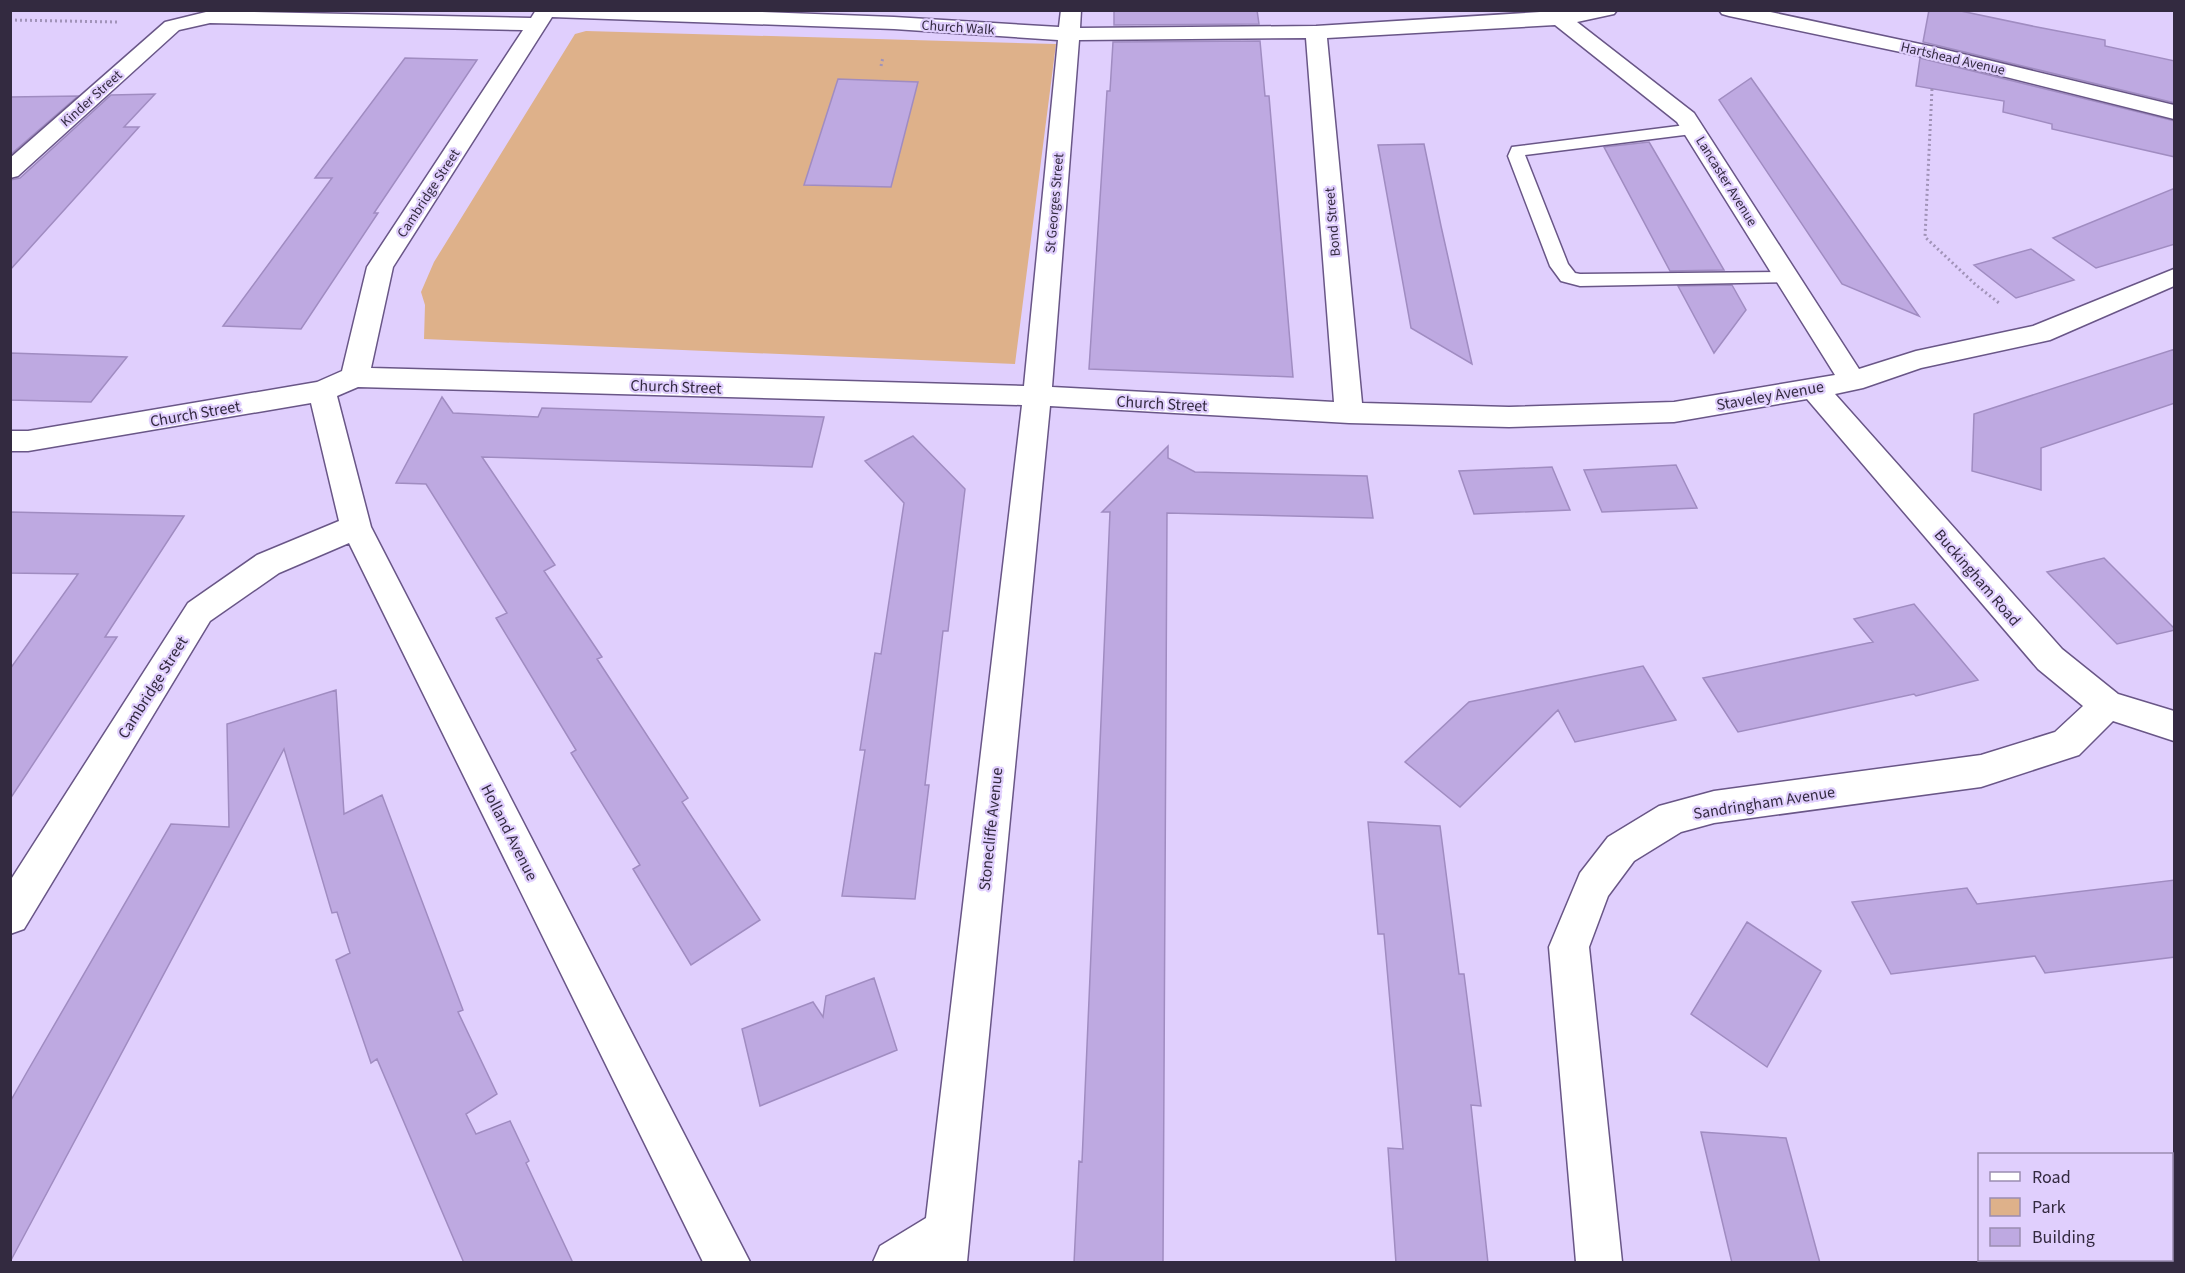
<svg xmlns="http://www.w3.org/2000/svg" width="2185" height="1273" font-family="'Source Sans 3',sans-serif">
	<style>
		.green { fill: #deb18a }
		.building { fill: #bea9e1; stroke: #a08cc1; stroke-width: 1.5 }
		.lines { fill: none; stroke-linecap: round; stroke-linejoin: round }
		.service-casing { stroke: #695687; stroke-width: 3 }
		.minor-casing { stroke: #695687; stroke-width: 3 }
		.path { stroke: #a193b8; stroke-width: 3; stroke-dasharray: 2 3; stroke-linecap: butt }
		.service { fill: #fff; fill-rule: evenodd }
		.minor { fill: #fff; fill-rule: evenodd }
		.labels { text-anchor: middle; stroke-width: 4.5; stroke-linejoin: round; paint-order: stroke }
		.far-street-label { font-size: 14px; fill: #332a40; stroke: #e0cffd }
		.street-label { font-size: 16px; fill: #332a40; stroke: #e0cffd }
	</style>
	<rect width="100%" height="100%" fill="#e0cffd"/>
	<path class="green" d="M586,31L1056,44L1015,364L424,339L425,305L421,292L434,262L575,34Z
		M2172,1194H2174V1262H2052L2051,1260H2172Z"/>
	<path class="building" d="M1114,10H1257L1259,24L1114,25Z
		M1929,10H1956L2037,27L2105,40V46L2175,61V103L1923,42Z
		M1260,41L1265,96H1269L1293,377L1089,369L1107,91H1110L1113,42Z
		M405,58L477,60L374,213H378L301,329L223,326L332,178H315Z
		M1920,58L2175,121V157L2052,129V124L2003,112L2004,101L1916,86Z
		M1751,78L1919,316L1842,284L1719,100Z
		M838,79L918,82L891,187L804,185Z
		M155,94L124,127H139L10,270V180L20,178L111,95Z
		M78,96L10,155V97Z
		M1649,142L1724,270L1670,271L1604,147Z
		M1424,144L1441,226L1472,364L1411,328L1378,145Z
		M2175,188V244L2096,268L2053,238Z
		M2031,249L2074,280L2016,298L1974,265Z
		M1732,285L1746,310L1714,353L1678,286Z
		M2175,349V403L2041,448V490L1972,471L1974,414Z
		M10,353L127,357L91,402L10,400Z
		M442,397L453,413L538,417L542,408L824,417L812,467L482,457L555,565L544,571L602,657L597,659L688,798L682,802L760,920L691,965L633,869L640,865L571,753L576,750L496,618L507,613L426,484L396,483Z
		M913,436L965,489L948,631H943L925,785H929L915,899L842,896L865,750H860L875,653L881,654L904,503L865,461Z
		M1168,446V458L1195,472L1367,476L1373,518L1167,513L1163,1263H1074L1079,1161L1082,1162L1110,512H1102Z
		M1676,465L1697,508L1602,512L1584,470Z
		M1552,467L1570,510L1474,514L1459,471Z
		M10,512L184,516L105,637H117L10,799V669L78,574L10,573Z
		M2104,558L2175,629V630L2117,644L2047,572Z
		M1914,604L1978,680L1916,696L1914,694L1738,732L1703,678L1873,642L1854,619Z
		M1643,666L1676,720L1575,742L1558,710L1460,807L1405,762L1469,702Z
		M336,690L344,814L382,795L463,1010L458,1012L497,1094L466,1114L476,1134L510,1121L529,1161L526,1163L573,1263H464L377,1059L371,1063L336,960L350,953L337,912L332,913L284,749L10,1262V1102L27,1072L171,824L229,827L227,724Z
		M1368,822L1440,826L1459,974H1464L1481,1106L1471,1105L1488,1263H1396L1388,1148L1403,1149L1384,934H1378Z
		M2175,880V957L2045,973L2035,956L1891,974L1852,902L1967,888L1977,904Z
		M1747,922L1821,971L1767,1067L1691,1014Z
		M874,978L897,1050L760,1106L742,1029L813,1002L823,1017L826,996Z
		M1701,1132L1786,1138L1820,1263H1732Z"/>
	<g class="lines">
		<g class="service-casing">
			<path id="service" d="M1694,124L1700,125L1702,129L1700,133L1525,155L1568,264L1575,273L1580,274L1788,272L1795,274L1797,278L1795,282L1580,286L1561,281L1550,266L1508,156L1512,147Z"/>
		</g>
		<g class="minor-casing">
			<path id="minor" d="M536,10H710L894,17L1059,27L1061,10H1081L1080,28L1316,26L1572,10H1617L1614,14L1577,22L1694,113L1859,369L1916,351L2033,326L2174,269V286L2050,340L1921,368L1863,388L1835,394L2062,649L2118,694L2174,711V741L2113,721L2079,755L1981,787L1714,823L1681,832L1634,861L1608,896L1589,947L1622,1262H1576L1549,947L1580,873L1608,837L1659,806L1714,791L1981,755L2055,732L2083,706L2038,669L1807,399L1674,422L1509,427L1349,423L1050,406L967,1262H873L880,1246L926,1218L1022,405L358,387L337,396L371,527L750,1262H703L349,543L279,573L210,621L24,929L10,934V881L188,603L257,555L339,521L311,403L28,451H10V431H28L317,382L342,371L367,267L523,30L210,23L179,30L18,176L10,178V158L165,22L210,11L531,18ZM552,17L894,29L1058,40L1024,386L371,368L393,267ZM1555,25L1677,122L1835,375L1674,402L1509,407L1362,403L1327,38ZM1306,38L1334,402L1052,387L1079,40Z
				M1719,10H1761L1934,47L2174,105V119L1934,59L1729,16L1722,14Z"/>
		</g>
		<path class="path" d="M10,20L117,22
			M881,66L883,57
			M1932,89L1925,237L1976,285L1999,303"/>
		<use href="#service" class="service"/>
		<use href="#minor" class="minor"/>
	</g>
	<g class="labels">
		<g class="far-street-label">
			<text transform="translate(958 27) rotate(4)" y="5">Church Walk</text>
			<text transform="translate(1953 58) rotate(13)" y="5">Hartshead Avenue</text>
			<text transform="translate(91 98) rotate(-42)" y="5">Kinder Street</text>
			<text transform="translate(1727 181) rotate(58)" y="5">Lancaster Avenue</text>
			<text transform="translate(428 193) rotate(-57)" y="5">Cambridge Street</text>
			<text transform="translate(1054 203) rotate(-85)" y="5">St Georges Street</text>
			<text transform="translate(1332 222) rotate(-95)" y="5">Bond Street</text>
		</g>
		<g class="street-label">
			<text transform="translate(676 386) rotate(2)" y="6">Church Street</text>
			<text transform="translate(1770 395) rotate(-10)" y="6">Staveley Avenue</text>
			<text transform="translate(1162 403) rotate(3)" y="6">Church Street</text>
			<text transform="translate(195 413) rotate(-10)" y="6">Church Street</text>
			<text transform="translate(1978 577) rotate(49)" y="6">Buckingham Road</text>
			<text transform="translate(152 687) rotate(-58)" y="6">Cambridge Street</text>
			<text transform="translate(1764 802) rotate(-9)" y="6">Sandringham Avenue</text>
			<text transform="translate(990 829) rotate(-84)" y="6">Stonecliffe Avenue</text>
			<text transform="translate(510 832) rotate(63)" y="6">Holland Avenue</text>
		</g>
	</g>
	<rect width="2185" height="1273" fill="none" stroke="#332a40" stroke-width="24"/>
	<rect x="1978" y="1153" width="195" height="108" fill="#e0cffd" stroke="#9b8db1" stroke-width="1.5"/>
	<rect x="1990" y="1172" width="30" height="9" fill="#ffffff" stroke="#9b8db1" stroke-width="1.5"/>
	<text x="2032" y="1183" font-size="18" fill="#332a40">Road</text>
	<rect x="1990" y="1198" width="30" height="18" fill="#deb18a" stroke="#9b8db1" stroke-width="1.5"/>
	<text x="2032" y="1213" font-size="18" fill="#332a40">Park</text>
	<rect x="1990" y="1228" width="30" height="18" fill="#bea9e1" stroke="#9b8db1" stroke-width="1.5"/>
	<text x="2032" y="1243" font-size="18" fill="#332a40">Building</text>
</svg>
